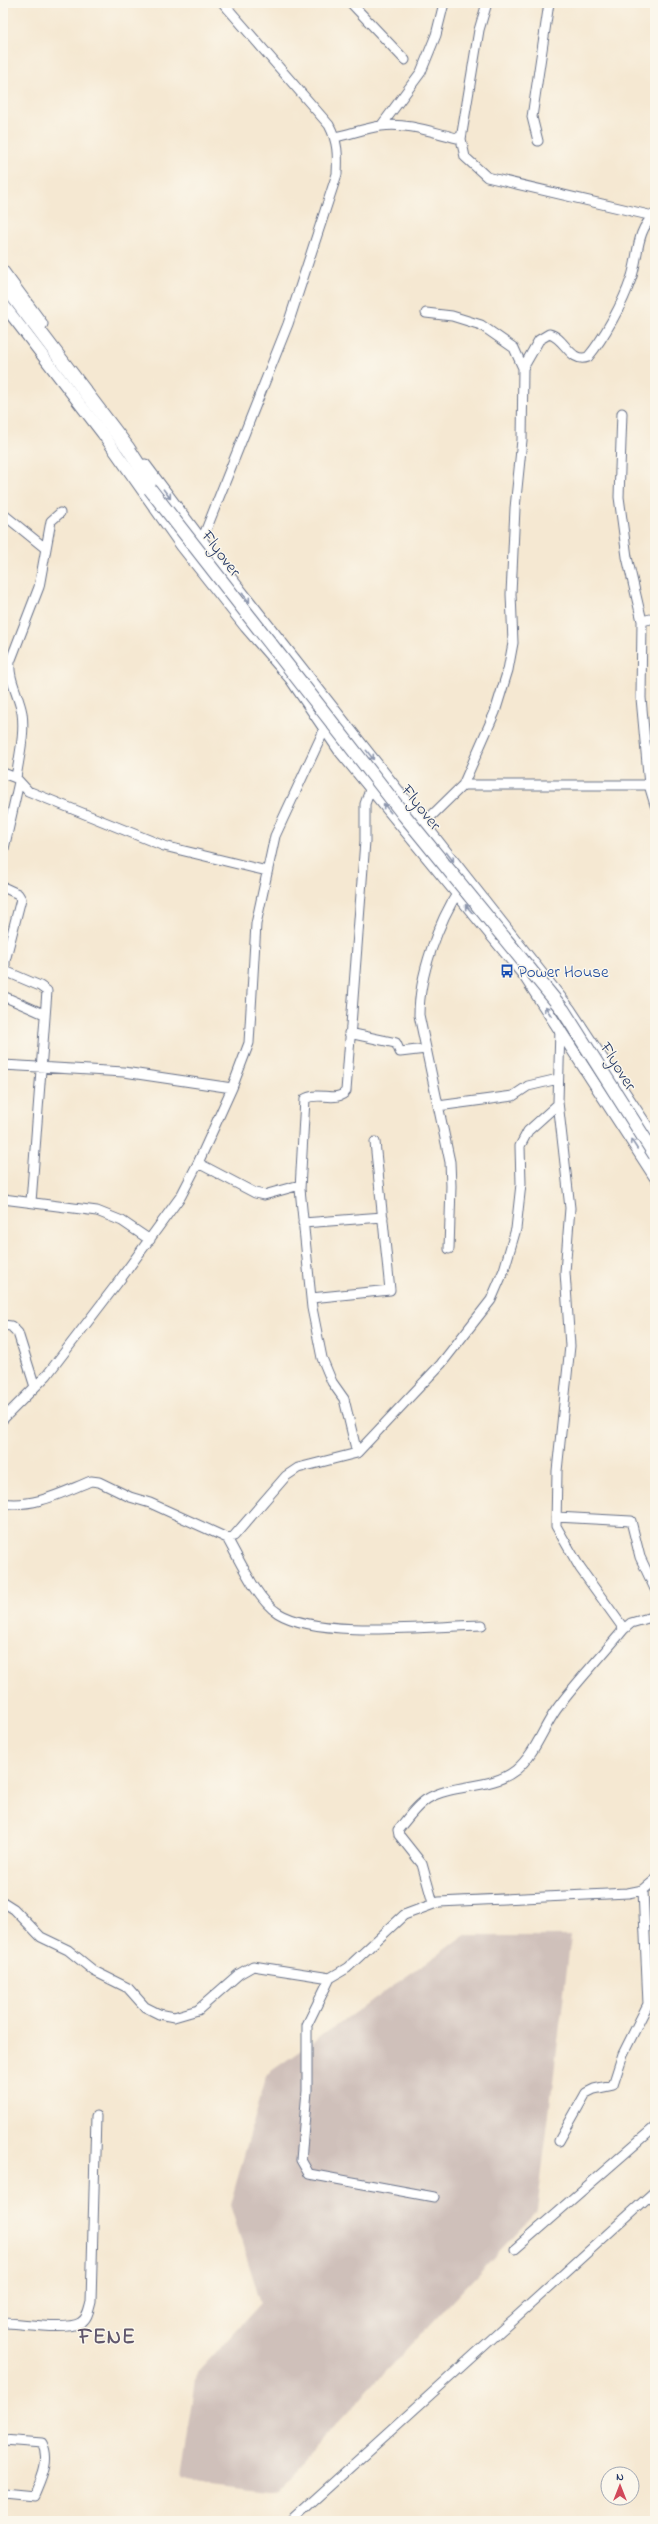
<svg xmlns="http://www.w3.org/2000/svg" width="658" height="2524" font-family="'Indie Flower',sans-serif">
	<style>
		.industrial { fill: #cfc0ba }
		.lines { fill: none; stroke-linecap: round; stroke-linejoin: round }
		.minor-casing { stroke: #677087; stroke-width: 11 }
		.major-casing { stroke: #677087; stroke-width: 13 }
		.highway-casing { stroke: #677087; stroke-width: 15 }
		.minor { stroke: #fff; stroke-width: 9 }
		.major { stroke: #fff; stroke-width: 11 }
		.highway { stroke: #fff; stroke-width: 13 }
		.highway-bridge-casing { stroke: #677087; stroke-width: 15; stroke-linecap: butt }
		.highway-bridge { stroke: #fff; stroke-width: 13 }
		.oneway { stroke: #8d97ae }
		.labels { text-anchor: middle; stroke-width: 3; stroke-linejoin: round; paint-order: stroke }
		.street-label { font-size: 17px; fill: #1b2f5e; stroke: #fbf7ec }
		.transit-label { font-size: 17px; fill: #164399; stroke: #fbf7ec; text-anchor: start }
		.district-label { font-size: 21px; font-weight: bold; letter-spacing: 1px; fill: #62586d; stroke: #fbf7ec }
	</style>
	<rect width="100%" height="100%" fill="#fbf7ec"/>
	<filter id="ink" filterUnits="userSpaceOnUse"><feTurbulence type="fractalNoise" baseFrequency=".025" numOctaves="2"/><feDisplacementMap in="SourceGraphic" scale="8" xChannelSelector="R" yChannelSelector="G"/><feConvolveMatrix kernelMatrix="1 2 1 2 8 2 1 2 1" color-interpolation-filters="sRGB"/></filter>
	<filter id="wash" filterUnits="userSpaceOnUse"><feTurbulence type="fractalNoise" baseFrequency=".012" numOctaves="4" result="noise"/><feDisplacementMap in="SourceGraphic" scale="16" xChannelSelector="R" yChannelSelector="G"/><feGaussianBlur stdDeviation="0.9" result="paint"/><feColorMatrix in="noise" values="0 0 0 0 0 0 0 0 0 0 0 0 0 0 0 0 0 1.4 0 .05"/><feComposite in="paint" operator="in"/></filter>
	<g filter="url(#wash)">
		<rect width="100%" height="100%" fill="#f5e8d2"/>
		<path class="industrial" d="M464,1936H571L537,2211L273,2492L181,2480L197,2373L261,2303L230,2205L267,2074Z"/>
	</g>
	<g filter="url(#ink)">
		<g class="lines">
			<g class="minor-casing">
				<path id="minor" d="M351,3L405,60
					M381,126L421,72L436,35L444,3
					M335,137C350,134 366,128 381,126C407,122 435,133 461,139L479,30L487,3
					M461,139L465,157L487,177L653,216
					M538,141L532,117L549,3
					M426,313L452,316L481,325L514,348L523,368L522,440L515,508L511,594L513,643L508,670L495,712L463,785
					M523,368L539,340L549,334C565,337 570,364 588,357C604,338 623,303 631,279C639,258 635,230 655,215
					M622,413L619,497L627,557L642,621
					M3,514L45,548
					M200,545L288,324L337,174C338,155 338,142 329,125L223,3
					M655,618L642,621L641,698L649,785L655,805
					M3,773L16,778L28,791L164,846L267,871
					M16,778C19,757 25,734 22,713C19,696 8,679 10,662L39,587L51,521L60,513
					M420,827L463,785H649
					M3,853L19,782
					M3,887L18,894L21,899L5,961V971L40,986L47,991L31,1202
					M3,996L44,1014
					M560,1028L558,1102L570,1208L565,1272L570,1346L557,1471L556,1526L580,1568L624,1629L631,1623L655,1616
					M349,1033L396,1043L400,1052L426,1049
					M3,1065L124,1072L232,1088
					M438,1106L513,1096L528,1086L558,1079
					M198,1163L255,1193L264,1195L300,1185
					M3,1199L97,1211L122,1221L150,1240
					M303,1223L383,1217
					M449,1249L451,1186L450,1162L419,1015C419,976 438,922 460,889
					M311,1298L390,1290L375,1142
					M3,1325L11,1326L18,1333L35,1387
					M3,1419L47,1375L119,1281L181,1196L198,1163L232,1088L249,1043L256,924L275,836L327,724
					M357,1453L344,1399L332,1382L322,1358L312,1308L300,1189L305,1099C316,1091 338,1103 346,1091L365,841V804L372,784
					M3,1503C34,1508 63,1492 91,1481L99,1482L130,1497L150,1503L227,1538L234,1536L286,1476L298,1468L357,1453L441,1364L491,1300L504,1270L516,1229L521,1184L520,1146L528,1131L558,1104
					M556,1517L631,1521L640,1557L655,1589
					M227,1538C239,1559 257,1600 278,1613C320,1639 431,1626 482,1625
					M3,1902L14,1909L41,1937L68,1950L94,1971L128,1988L145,2007L159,2014L174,2017L198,2010L239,1974L253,1966L330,1978
					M433,1903L422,1864L399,1835L398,1830C407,1819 416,1806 427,1799C454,1783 491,1790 516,1770C535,1754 542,1730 556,1710C576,1682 602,1656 624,1629
					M559,2141L586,2093L594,2089L613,2085L623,2054L648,2004L643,1890
					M434,2197L309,2174L301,2160L307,2091V2025L330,1978L347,1968L404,1915L439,1902L628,1893L643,1890L655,1880
					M515,2249L655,2127
					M3,2323C21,2323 66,2331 80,2323C88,2319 89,2309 91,2302L96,2116
					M3,2440L42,2443C51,2460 41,2479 34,2496L3,2493
					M291,2521L655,2191"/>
			</g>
			<g class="major-casing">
				<path id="major" d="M3,271L42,324
					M3,304L103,434L182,546L246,627L291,679L340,751L524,975L655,1177
					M145,465L214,557L570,1010L655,1139"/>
			</g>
			<g class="highway-casing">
				<path id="highway" d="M3,283L128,448L148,479L150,489"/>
			</g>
			<use href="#minor" class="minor"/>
			<use href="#major" class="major"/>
			<use href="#highway" class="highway"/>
			<g class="highway-bridge-casing">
				<path id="highway-bridge" d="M150,489L404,815L563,1010L655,1155"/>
			</g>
			<use href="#highway-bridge" class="highway-bridge"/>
		</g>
		<defs><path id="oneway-shaft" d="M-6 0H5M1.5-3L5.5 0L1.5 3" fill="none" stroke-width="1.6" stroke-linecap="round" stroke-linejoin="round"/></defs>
		<g class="oneway">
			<use href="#oneway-shaft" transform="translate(167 494) rotate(53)"/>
			<use href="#oneway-shaft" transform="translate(246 598) rotate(52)"/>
			<use href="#oneway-shaft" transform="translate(370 755) rotate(52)"/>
			<use href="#oneway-shaft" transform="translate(387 808) rotate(-129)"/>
			<use href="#oneway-shaft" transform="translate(450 857) rotate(52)"/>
			<use href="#oneway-shaft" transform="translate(469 909) rotate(-130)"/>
			<use href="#oneway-shaft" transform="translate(548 1011) rotate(-123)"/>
			<use href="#oneway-shaft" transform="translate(634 1144) rotate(-123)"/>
		</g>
	</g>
	<defs>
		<g id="bus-bare" transform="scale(1.08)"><path d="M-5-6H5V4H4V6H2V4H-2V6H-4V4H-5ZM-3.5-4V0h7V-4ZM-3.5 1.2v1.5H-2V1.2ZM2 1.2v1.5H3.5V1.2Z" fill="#1a4fb4" stroke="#fbf7ec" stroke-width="2.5" paint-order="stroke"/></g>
	</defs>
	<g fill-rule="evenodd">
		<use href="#bus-bare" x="507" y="971"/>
	</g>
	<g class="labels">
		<g class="street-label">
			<text transform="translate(222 553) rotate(53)" y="6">Flyover</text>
			<text transform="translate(422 807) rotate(52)" y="6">Flyover</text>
			<text transform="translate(619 1066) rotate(58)" y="6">Flyover</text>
		</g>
		<g class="transit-label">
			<text x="518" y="977">Power House</text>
		</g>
		<g class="district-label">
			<text x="107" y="2343">FENE</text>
		</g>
	</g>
	<rect width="658" height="2524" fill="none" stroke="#fbf7ec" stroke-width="16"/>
	<g transform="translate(620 2486)"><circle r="19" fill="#fbf7ec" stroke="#a1a7b3"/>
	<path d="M0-3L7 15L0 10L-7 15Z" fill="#d1495b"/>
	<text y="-6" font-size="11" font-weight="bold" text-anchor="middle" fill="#1b2f5e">N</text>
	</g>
</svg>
